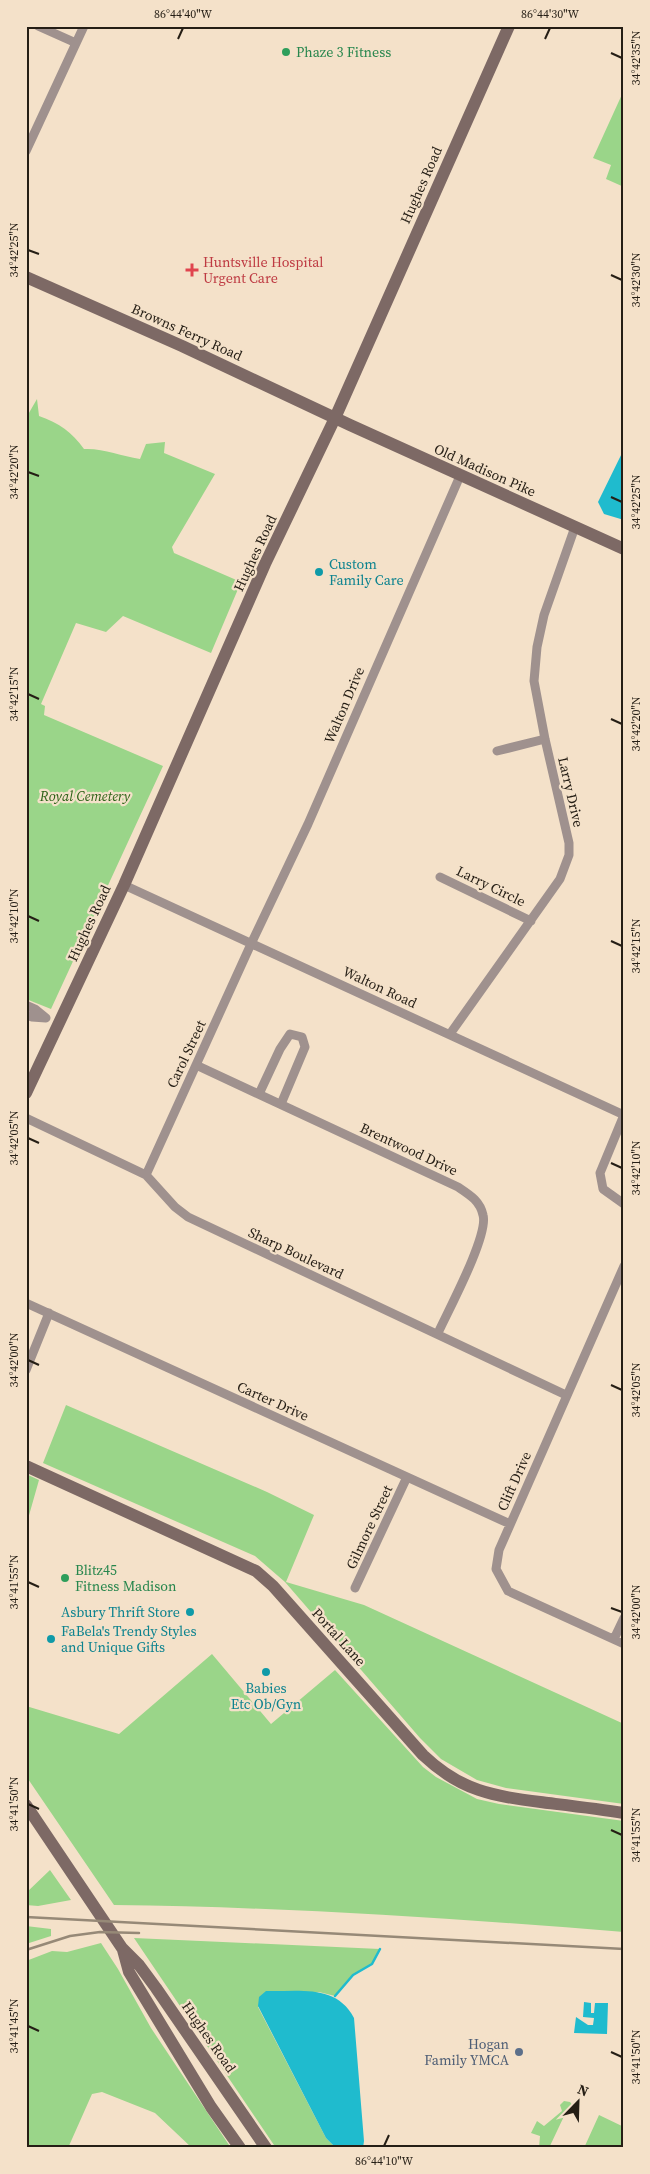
<svg xmlns="http://www.w3.org/2000/svg" width="650" height="2174" font-family="'Source Serif 4',serif">
	<style>
		.green { fill: #9ad589 }
		.water { fill: #1fbbce }
		.lines { fill: none; stroke-linecap: round; stroke-linejoin: round }
		.stream { stroke: #1fbbce; stroke-width: 2.5 }
		.street { stroke: #9f918e; stroke-width: 9 }
		.secondary { stroke: #7d6965; stroke-width: 12 }
		.rail { stroke: #968977; stroke-width: 2.5 }
		.ticks { fill: none; stroke: #251e15; stroke-width: 2 }
		.leisure-dot { fill: #2e9e5b; stroke: #f4e1c9; stroke-width: 2 }
		.health-dot { fill: #e0444e; stroke: #f4e1c9; stroke-width: 2 }
		.culture-dot { fill: #0f9aa8; stroke: #f4e1c9; stroke-width: 2 }
		.service-dot { fill: #5c6f8a; stroke: #f4e1c9; stroke-width: 2 }
		.labels { text-anchor: middle; stroke-width: 4.5; stroke-linejoin: round; paint-order: stroke }
		.leisure-label { font-size: 14px; fill: #27864d; stroke: #f4e1c9; text-anchor: start }
		.street-label { font-size: 14px; fill: #251e15; stroke: #f4e1c9 }
		.health-label { font-size: 14px; fill: #be3a42; stroke: #f4e1c9; text-anchor: start }
		.culture-label { font-size: 14px; fill: #0d838f; stroke: #f4e1c9; text-anchor: start }
		.park-label { font-size: 14px; font-style: italic; fill: #285f13; stroke: #f4e1c9 }
		.service-label { font-size: 14px; fill: #4e5e75; stroke: #f4e1c9; text-anchor: end }
		.neatline { fill: none; stroke: #251e15; stroke-width: 2 }
		.ticks-label { font-size: 12px; text-anchor: middle; fill: #251e15 }
	</style>
	<rect width="100%" height="100%" fill="#f4e1c9"/>
	<path class="green" d="M624,90V187L606,179L611,165L593,158Z
		M37,399L39,416C59,423 72,432 84,449C103,448 121,456 140,459L146,444L165,442L164,453L215,474L172,547L174,553L241,582L211,653L123,616L106,632L76,623L41,704L45,706L44,715L163,766L51,1009L26,999V418Z
		M66,1405L267,1492L314,1515L286,1582L364,1605L624,1724V1804L506,1788L477,1780L441,1759L420,1738L285,1582L255,1556L43,1463Z
		M26,1474L39,1480L26,1526Z
		M212,1654L271,1724L335,1670L423,1767L436,1777L477,1799L499,1804L624,1821V1932C454,1918 284,1907 114,1905L26,1776V1706L119,1734Z
		M50,1870L71,1900L38,1906L26,1905V1893Z
		M26,1926L51,1929V1936L26,1944Z
		M134,1938L380,1949L372,1964L353,1975L335,1996L319,1992L258,2007L326,2138L336,2148H276Z
		M101,1943L118,1969L151,2028L231,2148H192L155,2113L102,2092L92,2094L68,2148H26V1961L52,1951L67,1952Z
		M564,2101L570,2102L574,2107L575,2112L572,2114L566,2112L549,2148H539L540,2136L531,2133L537,2121L544,2126L562,2111L560,2105Z
		M599,2115L624,2127V2148H584Z"/>
	<path class="water" d="M624,449V520L604,514L598,502Z
		M266,1991C300,1992 336,1984 354,2018L364,2141L363,2148H336L326,2138L258,2006L259,1997Z
		M584,2002L591,2003V2013H594L595,2003H608L607,2034L574,2033L576,2017L588,2025H593L594,2018L583,2017Z"/>
	<g class="lines">
		<path class="stream" d="M335,1996L353,1975L372,1964L380,1949"/>
		<path class="street" d="M38,26L76,43
			M26,151L84,26
			M497,751L545,739
			M440,877L531,921
			M124,885L624,1115
			M26,1005L35,1009L46,1018L32,1017L26,1015
			M450,1034L560,879L569,855V843L545,739L534,681L537,647L544,615L575,527
			M196,1065L458,1187C470,1195 480,1201 483,1215C489,1235 448,1311 438,1333
			M259,1094L280,1049L290,1034L302,1037L305,1047L281,1104
			M624,1115L600,1173L603,1189L624,1204
			M26,1118L146,1175L175,1207L188,1217L566,1395
			M146,1175L251,944L308,824L460,476
			M624,1266L499,1550L496,1569L508,1591L624,1644
			M26,1303L510,1524
			M26,1370L49,1313
			M355,1588L407,1477
			M614,1639L624,1618"/>
		<path class="secondary" d="M26,277L182,346L350,425L624,549
			M26,1093L124,885L265,564L335,418L509,26
			M26,1466L256,1571L273,1586L423,1755C463,1793 495,1796 548,1803C573,1806 599,1809 624,1813
			M26,1805L122,1948L139,1965L156,1988L266,2148
			M123,1950L129,1972L211,2107L240,2148"/>
		<path class="rail" d="M26,1917L624,1949
			M26,1950L70,1936L100,1932L139,1933"/>
	</g>
	<path class="ticks" d="M178,39L183,28M545,39L550,28M611,53L622,58M28,250L39,254M611,275L622,280M28,472L39,476M611,497L622,502M28,694L39,699M611,719L622,724M28,916L39,921M611,941L622,946M28,1138L39,1143M611,1163L622,1168M28,1360L39,1365M611,1385L622,1390M28,1582L39,1587M611,1608L622,1612M28,1804L39,1809M611,1830L622,1835M28,2026L39,2031M611,2052L622,2057M384,2146L389,2135"/>
	<g class="leisure-dot">
		<circle cx="286" cy="52" r="5"/>
		<circle cx="65" cy="1578" r="5"/>
	</g>
	<path class="health-dot" d="M189.5 262.5h5v5h5v5h-5v5h-5v-5h-5v-5h5z"/>
	<g class="culture-dot">
		<circle cx="319" cy="572" r="5"/>
		<circle cx="190" cy="1612" r="5"/>
		<circle cx="51" cy="1639" r="5"/>
		<circle cx="266" cy="1672" r="5"/>
	</g>
	<circle class="service-dot" cx="519" cy="2052" r="5"/>
	<g class="labels">
		<g class="leisure-label">
			<text x="296" y="57">Phaze 3 Fitness</text>
			<text x="75" y="1575">Blitz45<tspan x="75" dy="16">Fitness Madison</tspan></text>
		</g>
		<g class="street-label">
			<text transform="translate(421 185) rotate(-66)" y="5">Hughes Road</text>
			<text transform="translate(187 332) rotate(24)" y="5">Browns Ferry Road</text>
			<text transform="translate(485 470) rotate(24)" y="5">Old Madison Pike</text>
			<text transform="translate(255 553) rotate(-65)" y="5">Hughes Road</text>
			<text transform="translate(344 705) rotate(-67)" y="5">Walton Drive</text>
			<text transform="translate(571 792) rotate(77)" y="5">Larry Drive</text>
			<text transform="translate(491 886) rotate(26)" y="5">Larry Circle</text>
			<text transform="translate(89 923) rotate(-65)" y="5">Hughes Road</text>
			<text transform="translate(380 987) rotate(25)" y="5">Walton Road</text>
			<text transform="translate(186 1054) rotate(-65)" y="5">Carol Street</text>
			<text transform="translate(409 1149) rotate(25)" y="5">Brentwood Drive</text>
			<text transform="translate(296 1253) rotate(25)" y="5">Sharp Boulevard</text>
			<text transform="translate(273 1401) rotate(24)" y="5">Carter Drive</text>
			<text transform="translate(514 1481) rotate(-66)" y="5">Clift Drive</text>
			<text transform="translate(369 1527) rotate(-65)" y="5">Gilmore Street</text>
			<text transform="translate(339 1637) rotate(48)" y="5">Portal Lane</text>
			<text transform="translate(209 2037) rotate(55)" y="5">Hughes Road</text>
		</g>
		<g class="health-label">
			<text x="203" y="267">Huntsville Hospital<tspan x="203" dy="16">Urgent Care</tspan></text>
		</g>
		<g class="culture-label">
			<text x="329" y="569">Custom<tspan x="329" dy="16">Family Care</tspan></text>
			<text x="180" y="1617" text-anchor="end">Asbury Thrift Store</text>
			<text x="61" y="1636">FaBela's Trendy Styles<tspan x="61" dy="16">and Unique Gifts</tspan></text>
			<text x="266" y="1693" text-anchor="middle">Babies<tspan x="266" dy="16">Etc Ob/Gyn</tspan></text>
		</g>
		<g class="park-label">
			<text x="85" y="801">Royal Cemetery</text>
		</g>
		<g class="service-label">
			<text x="509" y="2049">Hogan<tspan x="509" dy="16">Family YMCA</tspan></text>
		</g>
	</g>
	<rect width="650" height="2174" fill="none" stroke="#f4e1c9" stroke-width="55"/>
	<g transform="translate(578 2102) rotate(23)" stroke="#f4e1c9" stroke-width="4" paint-order="stroke">
	<path d="M0-4L9 19L0 12L-9 19Z" fill="#251e15"/>
	<text y="-8" font-size="14" font-weight="bold" text-anchor="middle" fill="#251e15">N</text>
	</g>
	<rect x="28" y="28" width="594" height="2118" class="neatline"/>
	<g class="ticks-label">
		<text x="183" y="18">86°44'40"W</text>
		<text x="550" y="18">86°44'30"W</text>
		<text transform="translate(636 58) rotate(-90)" y="4">34°42'35"N</text>
		<text transform="translate(14 250) rotate(-90)" y="4">34°42'25"N</text>
		<text transform="translate(636 280) rotate(-90)" y="4">34°42'30"N</text>
		<text transform="translate(14 472) rotate(-90)" y="4">34°42'20"N</text>
		<text transform="translate(636 502) rotate(-90)" y="4">34°42'25"N</text>
		<text transform="translate(14 694) rotate(-90)" y="4">34°42'15"N</text>
		<text transform="translate(636 724) rotate(-90)" y="4">34°42'20"N</text>
		<text transform="translate(14 916) rotate(-90)" y="4">34°42'10"N</text>
		<text transform="translate(636 946) rotate(-90)" y="4">34°42'15"N</text>
		<text transform="translate(14 1138) rotate(-90)" y="4">34°42'05"N</text>
		<text transform="translate(636 1168) rotate(-90)" y="4">34°42'10"N</text>
		<text transform="translate(14 1360) rotate(-90)" y="4">34°42'00"N</text>
		<text transform="translate(636 1390) rotate(-90)" y="4">34°42'05"N</text>
		<text transform="translate(14 1582) rotate(-90)" y="4">34°41'55"N</text>
		<text transform="translate(636 1612) rotate(-90)" y="4">34°42'00"N</text>
		<text transform="translate(14 1804) rotate(-90)" y="4">34°41'50"N</text>
		<text transform="translate(636 1835) rotate(-90)" y="4">34°41'55"N</text>
		<text transform="translate(14 2026) rotate(-90)" y="4">34°41'45"N</text>
		<text transform="translate(636 2057) rotate(-90)" y="4">34°41'50"N</text>
		<text x="384" y="2165">86°44'10"W</text>
	</g>
</svg>
